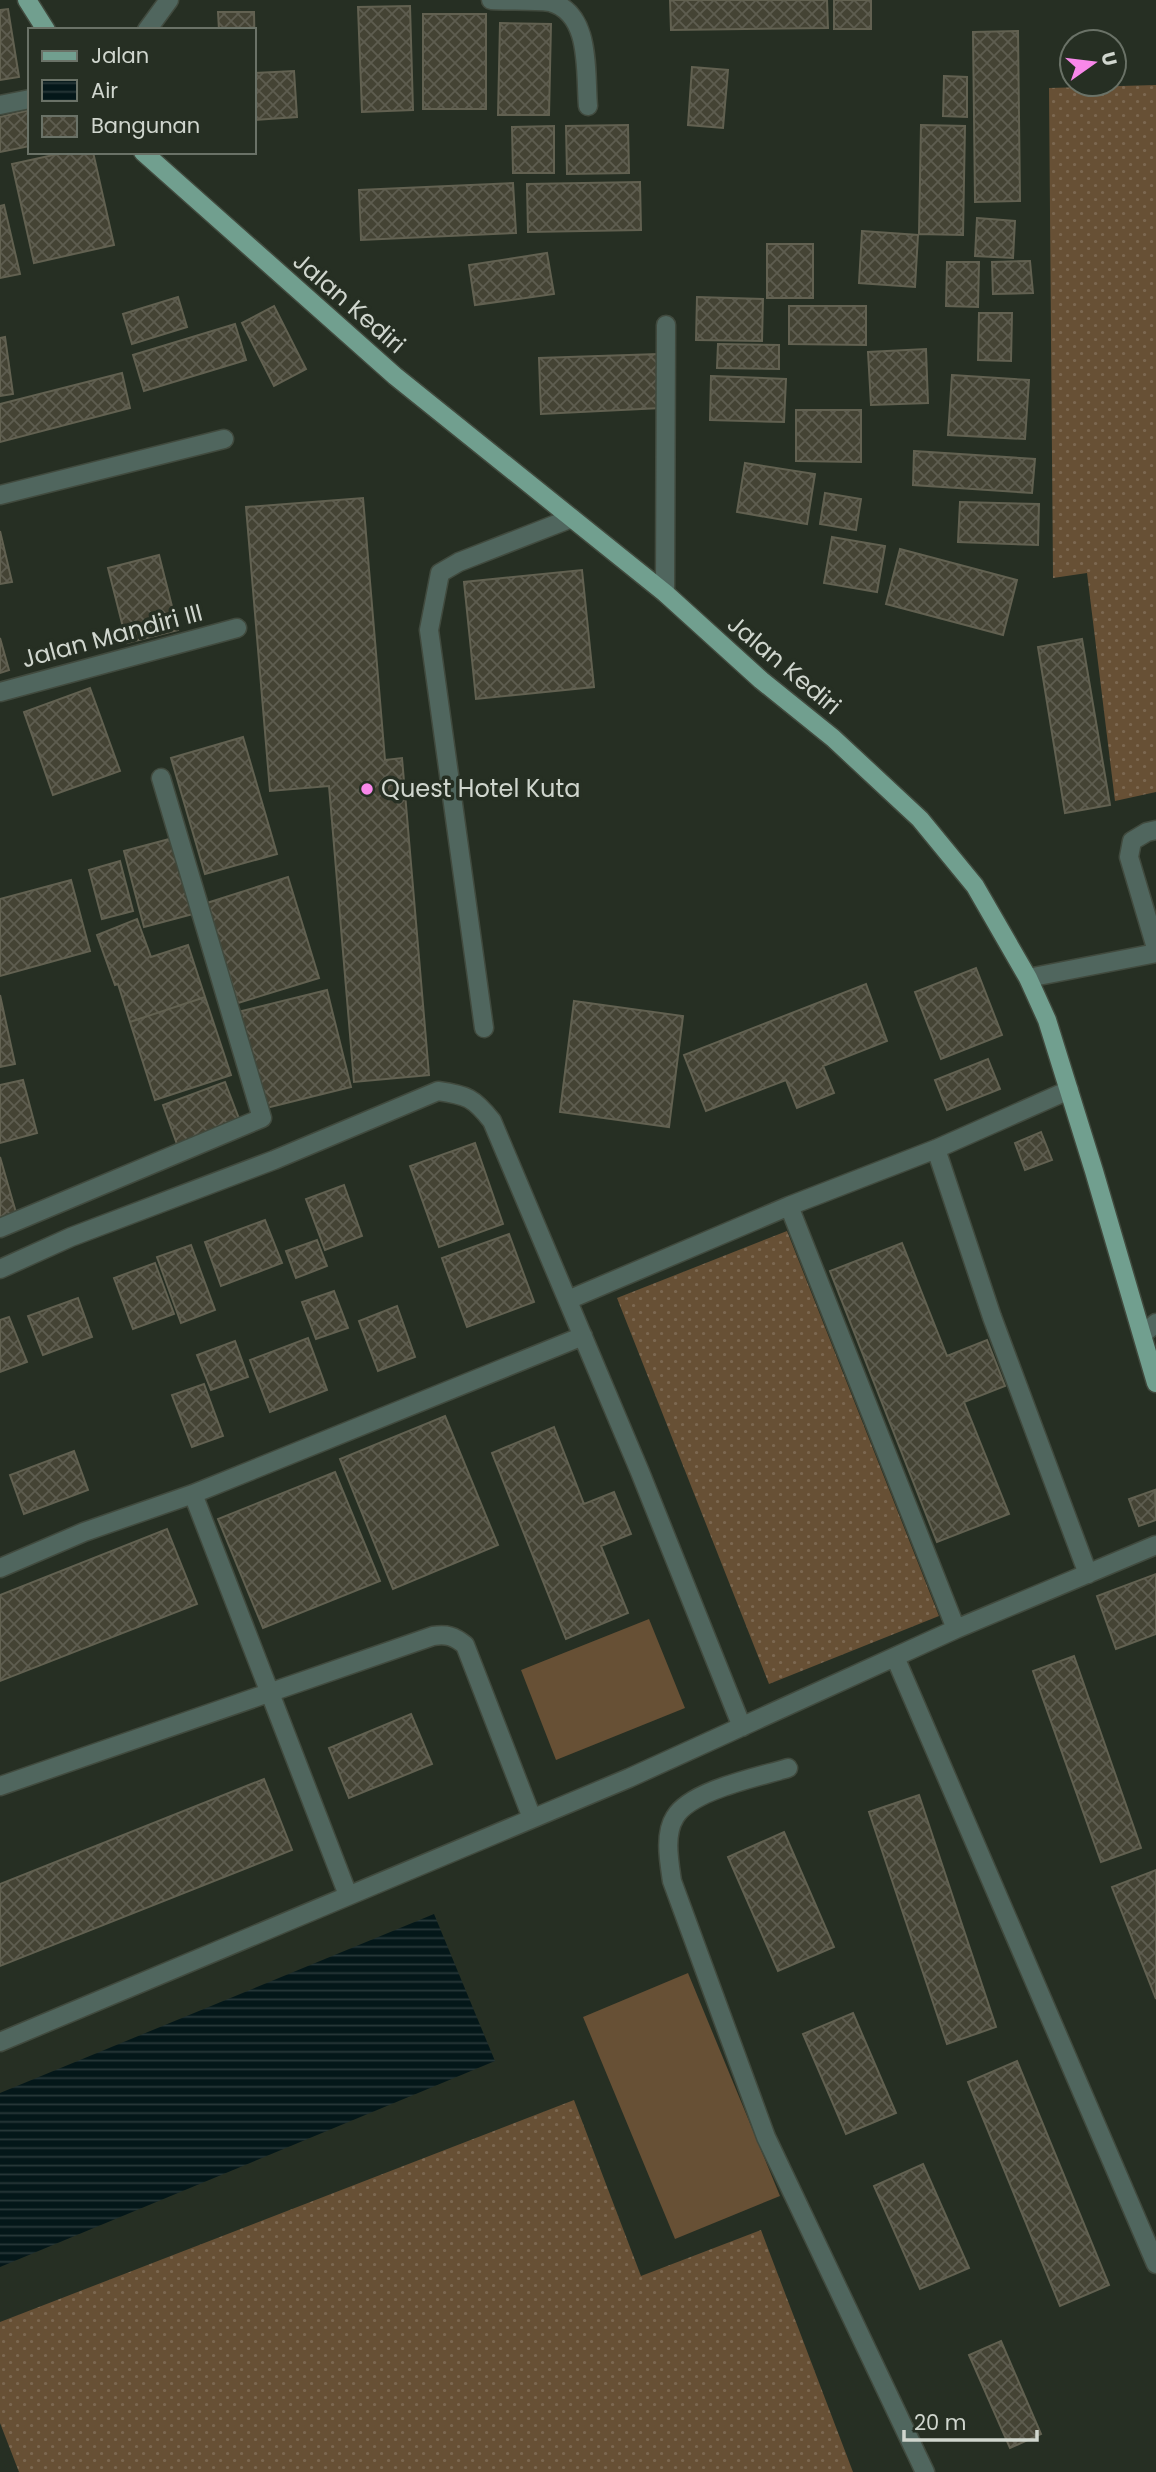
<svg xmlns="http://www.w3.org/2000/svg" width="1156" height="2472" font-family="Poppins,sans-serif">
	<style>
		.grass { fill: url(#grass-dots) }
		.pitch { fill: #675035 }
		.water { fill: url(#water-rules) }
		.building { fill: url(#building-cross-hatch); stroke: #626151; stroke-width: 2 }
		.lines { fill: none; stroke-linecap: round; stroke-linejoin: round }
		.minor-casing { stroke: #414a3e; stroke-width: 21 }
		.major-casing { stroke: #414a3e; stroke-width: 21 }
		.minor { stroke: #50665e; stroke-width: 18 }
		.major { stroke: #719f8f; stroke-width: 18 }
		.poi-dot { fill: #f888ea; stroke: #262f23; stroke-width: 2.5 }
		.labels { text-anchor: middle; stroke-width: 7; stroke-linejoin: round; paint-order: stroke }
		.street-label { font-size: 24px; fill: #d0d6ce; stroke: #262f23 }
		.poi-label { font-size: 24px; fill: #d0d6ce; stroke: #262f23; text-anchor: start }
	</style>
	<defs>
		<pattern id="grass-dots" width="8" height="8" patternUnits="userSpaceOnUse" patternTransform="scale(1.75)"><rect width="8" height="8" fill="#675035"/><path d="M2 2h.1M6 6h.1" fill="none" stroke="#7c6851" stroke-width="1.8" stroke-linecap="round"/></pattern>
		<pattern id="water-rules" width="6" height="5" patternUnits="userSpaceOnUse" patternTransform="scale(1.75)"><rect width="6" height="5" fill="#041719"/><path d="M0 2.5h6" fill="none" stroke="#283839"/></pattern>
		<pattern id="building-cross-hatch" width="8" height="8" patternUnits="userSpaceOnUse" patternTransform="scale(1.75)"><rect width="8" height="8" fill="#444334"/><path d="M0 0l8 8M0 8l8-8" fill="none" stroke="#5e5d50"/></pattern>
	</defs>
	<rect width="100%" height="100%" fill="#262f23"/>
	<path class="grass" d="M1156,85V792L1115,801L1087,573L1053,578L1049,88Z
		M787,1231L939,1616L769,1684L617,1298Z
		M574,2100L641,2276L761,2230L853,2472H19L0,2423V2322Z"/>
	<path class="pitch" d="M649,1619L685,1708L556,1760L521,1670Z
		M688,1973L780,2196L675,2239L583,2017Z"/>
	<path class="water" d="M434,1914L495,2061L0,2267V2093Z"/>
	<path class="building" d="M670,0H827L828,28L671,30Z
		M834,0H871V29H834Z
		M410,6L413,110L362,112L358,7Z
		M8,9L19,77L0,80V10Z
		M218,12H254L255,64L254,30H219Z
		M423,14H486V109H423Z
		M500,23L551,24L549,115H498Z
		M1018,31L1020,201L975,202L973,32Z
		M692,67L728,70L723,128L688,125Z
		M294,71L297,117L254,120V73Z
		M944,76L967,77V117L943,116Z
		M30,110V146L0,152V117Z
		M628,125L629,173L567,174L566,126Z
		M921,125L965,126L963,235L919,234Z
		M554,126V173H513L512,127Z
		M67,152H93L114,245L34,263L12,164Z
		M640,182L641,230L528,232L527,184Z
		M513,183L516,233L361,240L359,190Z
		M4,205L20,274L0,278V206Z
		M977,218L1015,221L1013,258L975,256Z
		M862,231L918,235L915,287L859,283Z
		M767,244H813V298H767Z
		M547,253L554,294L475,305L469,265Z
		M1030,261L1033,293L993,294L992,262Z
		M947,262H979L978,307L946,306Z
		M178,297L187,327L132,344L123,314Z
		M697,297L763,299L762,341L696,340Z
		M274,306L306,369L274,386L242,323Z
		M789,306H866V345L789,344Z
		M979,313H1012L1011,361L978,360Z
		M235,324L246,360L144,391L133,355Z
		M5,337L13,394L0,396V338Z
		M718,344L779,345V369L717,368Z
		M926,349L928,403L871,405L868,352Z
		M658,354L661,408L541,414L539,358Z
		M122,373L130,408L0,442V404Z
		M952,375L1029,380L1025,439L948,435Z
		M711,376L786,379L784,422L710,420Z
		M796,410H861V462L796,461Z
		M914,451L1035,459L1032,493L913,485Z
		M745,463L815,474L807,524L737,512Z
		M825,493L861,499L856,530L820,524Z
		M363,498L385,760L402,758L429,1075L354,1082L329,786L270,791L246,507Z
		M960,502L1039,504L1038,545L958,542Z
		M0,531L12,582L0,584Z
		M832,537L885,546L877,592L824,583Z
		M900,549L1017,580L1003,635L886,604Z
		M159,555L178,630L127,643L108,568Z
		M582,570L594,687L476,699L464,582Z
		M0,638L9,670L0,673Z
		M1082,639L1110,805L1065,813L1038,647Z
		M90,688L120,771L53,795L24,712Z
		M243,737L277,854L205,874L171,758Z
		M173,838L193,914L144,927L124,851Z
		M120,861L133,911L102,919L89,870Z
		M288,877L319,978L238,1003L207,903Z
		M71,880L90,951L0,976V899Z
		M137,919L151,957L188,945L205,997L130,1022L118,984L115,985L97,935Z
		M976,968L1002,1035L941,1059L915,992Z
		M866,984L887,1041L823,1066L834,1093L797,1108L786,1080L706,1111L684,1055Z
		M327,990L351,1087L262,1109L238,1012Z
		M0,995L15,1064L0,1067Z
		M205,997L231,1075L155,1100L130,1022Z
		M574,1001L683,1016L669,1127L560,1112Z
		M988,1059L1000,1089L947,1110L935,1080Z
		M23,1080L37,1133L0,1143V1085Z
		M225,1082L241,1124L178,1147L163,1105Z
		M1041,1132L1052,1160L1025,1170L1015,1143Z
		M475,1143L503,1224L439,1247L410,1166Z
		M0,1157L17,1216L0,1220Z
		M344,1185L362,1236L325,1250L306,1199Z
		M265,1220L282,1263L221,1286L205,1242Z
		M509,1234L534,1302L467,1327L442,1258Z
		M317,1240L327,1266L296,1278L286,1251Z
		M902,1243L947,1356L987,1340L1005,1386L964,1402L1009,1514L937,1542L830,1271Z
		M191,1245L215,1310L181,1323L157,1257Z
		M155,1263L174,1314L133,1329L114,1278Z
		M334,1291L348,1328L316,1339L302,1302Z
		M78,1298L92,1337L43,1355L28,1316Z
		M397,1306L415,1357L378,1371L359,1321Z
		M9,1317L27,1362L0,1372V1320Z
		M308,1338L327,1390L270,1412L250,1360Z
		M235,1341L248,1377L211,1390L197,1355Z
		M204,1384L223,1436L192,1447L172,1395Z
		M445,1416L498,1545L393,1589L340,1459Z
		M554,1427L584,1504L614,1492L631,1534L601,1546L628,1613L566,1639L492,1453Z
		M74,1451L88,1490L24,1514L10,1475Z
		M335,1472L380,1581L263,1628L218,1519Z
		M1155,1490L1156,1520L1139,1526L1129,1499Z
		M167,1529L197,1604L0,1681V1595Z
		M1156,1574V1634L1116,1649L1097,1596Z
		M1074,1656L1141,1848L1101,1862L1033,1671Z
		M411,1714L432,1764L349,1798L329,1748Z
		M264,1779L292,1850L0,1966V1884Z
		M919,1795L996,2027L947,2044L869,1812Z
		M784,1832L834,1947L778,1971L728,1857Z
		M1156,1870V1999L1112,1887Z
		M853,2013L896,2113L846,2134L803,2034Z
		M1017,2061L1109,2285L1060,2306L968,2082Z
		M923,2164L969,2268L920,2289L874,2186Z
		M1001,2341L1041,2434L1010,2448L969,2355Z"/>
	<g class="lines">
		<g class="minor-casing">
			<path id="minor" d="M491,0C509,1 532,0 550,2C592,13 585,73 588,106
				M147,30L169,0
				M0,105L30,99
				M0,495L224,439
				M665,593L666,325
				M0,692L237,628
				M1156,830L1147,832L1132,841L1129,857L1156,948
				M1028,978L1156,953
				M484,1028L429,630L440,573L459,562L572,518
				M936,1149L992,1317L1088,1574
				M789,1206L956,1629
				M0,1228L262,1118L161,778
				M0,1269L71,1237L274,1160L438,1091C467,1095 474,1098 492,1121L640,1472L742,1727
				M568,1300L789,1206L936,1149L1069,1090
				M1143,1334L1156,1323
				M193,1494L348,1895
				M0,1568L84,1532L193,1494L583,1336
				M895,1657L1156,2264
				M788,1768C759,1777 691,1790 675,1817C664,1834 669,1861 672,1881L766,2137L925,2472
				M0,1786L433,1636C447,1634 454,1636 465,1645L532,1818
				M0,2042L629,1778L956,1629L1156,1545"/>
		</g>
		<g class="major-casing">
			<path id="major" d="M27,0L46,30
				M143,152L395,376L665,593L761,680L833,738L920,819L975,886L1028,978L1047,1020L1094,1171L1156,1383"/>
		</g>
		<use href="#minor" class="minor"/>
		<use href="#major" class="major"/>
	</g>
	<circle class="poi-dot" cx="367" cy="789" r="7"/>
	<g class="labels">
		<g class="street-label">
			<text transform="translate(349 303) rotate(41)" y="8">Jalan Kediri</text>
			<text transform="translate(112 636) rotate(-15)" y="8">Jalan Mandiri III</text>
			<text transform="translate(784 665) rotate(40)" y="8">Jalan Kediri</text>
		</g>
		<g class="poi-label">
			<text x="381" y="797">Quest Hotel Kuta</text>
		</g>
	</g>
	<rect x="28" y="28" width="228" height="126" fill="#262f23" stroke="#6a7267" stroke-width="2"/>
	<rect x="42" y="51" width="35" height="10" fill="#719f8f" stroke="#6a7267" stroke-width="2"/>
	<text x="91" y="63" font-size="21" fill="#d0d6ce">Jalan</text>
	<rect x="42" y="80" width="35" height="21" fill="url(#water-rules)" stroke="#6a7267" stroke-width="2"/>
	<text x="91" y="98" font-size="21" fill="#d0d6ce">Air</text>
	<rect x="42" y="116" width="35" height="21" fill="url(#building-cross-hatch)" stroke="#6a7267" stroke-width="2"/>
	<text x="91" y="133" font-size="21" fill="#d0d6ce">Bangunan</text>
	<g transform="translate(1093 63) rotate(76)"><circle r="33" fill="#262f23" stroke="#6a7267" stroke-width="2"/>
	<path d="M0-5L12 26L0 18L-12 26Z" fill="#f888ea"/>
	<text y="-10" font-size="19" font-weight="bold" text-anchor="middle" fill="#d0d6ce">U</text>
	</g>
	<path d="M904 2430v10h133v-10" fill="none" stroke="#d0d6ce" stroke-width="3.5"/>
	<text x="914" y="2430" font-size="21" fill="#d0d6ce" stroke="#262f23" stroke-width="5" paint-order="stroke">20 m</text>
</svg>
